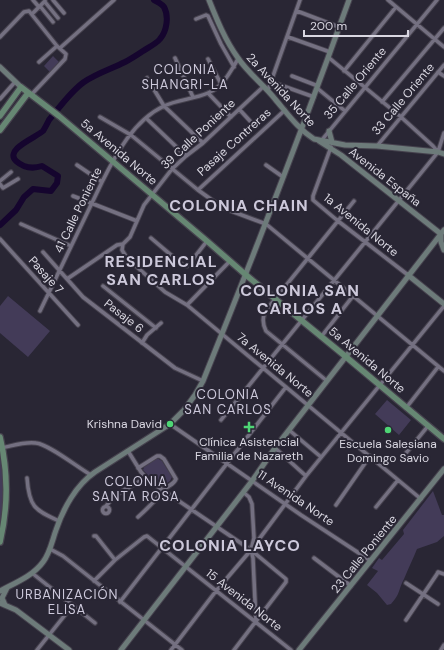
<svg xmlns="http://www.w3.org/2000/svg" width="444" height="650" font-family="'DM Sans',sans-serif">
	<style>
		.green { fill: #433b58 }
		.lines { fill: none; stroke-linecap: round; stroke-linejoin: round }
		.river { stroke: #15052e; stroke-width: 6 }
		.street-casing { stroke: #46424e; stroke-width: 5.5 }
		.secondary-casing { stroke: #46424e; stroke-width: 7 }
		.primary-casing { stroke: #46424e; stroke-width: 8 }
		.street { stroke: #747081; stroke-width: 3.5 }
		.secondary { stroke: #6d7b7a; stroke-width: 5 }
		.primary { stroke: #668773; stroke-width: 5.5 }
		.poi-dot { fill: #4ed675; stroke: #292634; stroke-width: 1.5 }
		.labels { text-anchor: middle; stroke-width: 4; stroke-linejoin: round; paint-order: stroke }
		.street-label { font-size: 12px; fill: #d9d7e1; stroke: #292634 }
		.poi-label { font-size: 12px; fill: #d9d7e1; stroke: #292634 }
		.neighbourhood-label { font-size: 13px; letter-spacing: 1px; fill: #cdc9db; stroke: #292634 }
		.district-label { font-size: 16px; font-weight: bold; letter-spacing: 1px; fill: #cdc9db; stroke: #292634 }
	</style>
	<rect width="100%" height="100%" fill="#292634"/>
	<path class="green" d="M53,56L59,62L50,72L44,66Z
		M8,296L50,331L28,357L0,333V306Z
		M387,400L411,420L399,435L375,414Z
		M0,455L2,456C4,483 4,507 0,533Z
		M157,458L162,461L172,477L170,481L163,486L150,477L143,470L144,467Z
		M433,491L442,515H444V536L437,542L417,549C413,559 408,569 404,579C398,590 401,593 391,604L387,605L377,593L367,585L378,571L372,568L379,558L382,560L404,534L403,530Z"/>
	<g class="lines">
		<path class="river" d="M0,225L16,210L24,197L33,189L51,191L57,183L58,176L42,166C33,169 24,168 16,161C4,149 37,137 43,131C45,128 47,124 49,120C60,107 70,92 84,82C97,73 111,69 125,62C131,59 137,55 143,51C149,47 156,44 160,39C167,31 169,16 164,7C162,4 158,2 154,0"/>
		<g class="street-casing">
			<path id="street" d="M33,0L39,7
				M53,0L64,13
				M388,0L444,47
				M45,2L58,18
				M40,6L53,22
				M297,11L339,27
				M32,14L45,1
				M196,19L206,15L208,16L221,44L234,67
				M0,37L24,12L29,11L57,46L66,54L65,59L31,95
				M288,37L330,52
				M60,48L114,0
				M328,57L401,117L433,146L438,152
				M175,58L193,97
				M208,59L221,84
				M39,62L57,46
				M344,71L396,7
				M438,72L444,76
				M292,76L318,86
				M147,78L164,106L203,143
				M272,82L314,97
				M317,88L345,111
				M268,90L300,0
				M208,93L231,117
				M0,99L15,82
				M382,102L444,28
				M239,109L250,121
				M100,117L131,135L198,190L223,208L266,224L444,371
				M146,118L186,156
				M321,141L437,0
				M377,146L444,65
				M331,147L313,196V200L338,221L408,275
				M77,165L102,182
				M266,165L283,177
				M0,181L11,172
				M0,184L3,188L18,179
				M198,190L285,110
				M73,196L137,221
				M21,224L71,246
				M151,238L184,266H187L190,263L207,241
				M0,239L78,325
				M123,244L122,250L127,258L165,292L187,305L421,499
				M43,252L83,297L175,368L203,381
				M67,279L117,245L123,244L130,237L144,205L172,169L186,156L203,143L264,86
				M103,286L156,328
				M187,305L230,261
				M40,311L102,182C116,154 134,120 164,106C177,100 194,99 208,93C223,87 230,72 238,59
				M321,337L353,296
				M142,343L147,335L161,323
				M327,381L266,331C262,323 262,316 267,309L354,201
				M406,408L438,367
				M221,420L438,152L444,133
				M170,424L301,515L371,561
				M289,430L321,457
				M1,448C12,446 25,441 36,443C50,445 77,467 91,475
				M275,448L306,476
				M128,451L141,472L148,480L251,550L286,579V582L234,650
				M406,453L428,426
				M138,468L157,456H160L164,459L176,479C174,484 170,485 166,488C157,499 148,508 138,517
				M27,478C29,506 34,510 59,521
				M243,492L249,497L252,504L254,538L251,550L253,558L256,622
				M336,505L370,456
				M106,506C116,492 131,487 145,478
				M102.5 510a3.5 3.5 0 1 1 7 0a3.5 3.5 0 1 1-7 0Z
				M376,507L398,480
				M94,536H96L115,560
				M50,549L63,556L182,650
				M314,558L351,586
				M32,573L95,623
				M94,581L115,560L144,537L147,536L291,650
				M406,583L438,604
				M120,602L286,387
				M406,620L437,574L438,572L444,574
				M37,650L73,605
				M171,650L216,591L251,550L306,476L444,306
				M441,650L444,645"/>
		</g>
		<g class="secondary-casing">
			<path id="secondary" d="M209,0C217,20 225,40 238,58C248,73 264,85 275,99C287,113 298,129 314,139L345,145L377,146L438,152L444,154
				M0,67L21,87
				M329,131L332,142
				M319,141L341,155L441,234
				M441,234V242L444,250
				M408,275L444,304
				M0,591C15,583 33,576 43,562C50,553 52,541 56,530C63,509 76,485 95,472L170,424L184,410L195,395L203,381C254,255 303,128 349,0
				M0,603L16,610L69,650
				M5,605L2,598L7,588
				M121,650L252,481L275,448L444,230
				M299,650L444,469"/>
		</g>
		<g class="primary-casing">
			<path id="primary" d="M0,116L21,87L59,116L207,241L246,275L345,356L444,439
				M0,130L28,93
				M0,437C8,471 8,508 0,542"/>
		</g>
		<use href="#street" class="street"/>
		<use href="#secondary" class="secondary"/>
		<use href="#primary" class="primary"/>
	</g>
	<g class="poi-dot">
		<circle cx="170" cy="424" r="4"/>
		<path d="M247 421h4v4h4v4h-4v4h-4v-4h-4v-4h4z"/>
		<circle cx="388" cy="430" r="4"/>
	</g>
	<g class="labels">
		<g class="street-label">
			<text transform="translate(355 83) rotate(-50)" y="4">35 Calle Oriente</text>
			<text transform="translate(281 90) rotate(47)" y="4">2a Avenida Norte</text>
			<text transform="translate(403 99) rotate(-50)" y="4">33 Calle Oriente</text>
			<text transform="translate(198 134) rotate(-43)" y="4">39 Calle Poniente</text>
			<text transform="translate(234 142) rotate(-42)" y="4">Pasaje Contreras</text>
			<text transform="translate(119 152) rotate(40)" y="4">5a Avenida Norte</text>
			<text transform="translate(385 177) rotate(38)" y="4">Avenida España</text>
			<text transform="translate(78 210) rotate(-64)" y="4">41 Calle Poniente</text>
			<text transform="translate(361 225) rotate(39)" y="4">1a Avenida Norte</text>
			<text transform="translate(46 275) rotate(48)" y="4">Pasaje 7</text>
			<text transform="translate(124 316) rotate(38)" y="4">Pasaje 6</text>
			<text transform="translate(367 360) rotate(40)" y="4">5a Avenida Norte</text>
			<text transform="translate(275 365) rotate(39)" y="4">7a Avenida Norte</text>
			<text transform="translate(296 498) rotate(34)" y="4">11 Avenida Norte</text>
			<text transform="translate(364 554) rotate(-51)" y="4">23 Calle Poniente</text>
			<text transform="translate(244 600) rotate(38)" y="4">15 Avenida Norte</text>
		</g>
		<g class="poi-label">
			<text x="162" y="428" text-anchor="end">Krishna David</text>
			<text x="249" y="446">Clínica Asistencial<tspan x="249" dy="14">Familia de Nazareth</tspan></text>
			<text x="388" y="448">Escuela Salesiana<tspan x="388" dy="14">Domingo Savio</tspan></text>
		</g>
		<g class="neighbourhood-label">
			<text x="185" y="74">COLONIA<tspan x="185" dy="15">SHANGRI-LA</tspan></text>
			<text x="228" y="399">COLONIA<tspan x="228" dy="15">SAN CARLOS</tspan></text>
			<text x="136" y="486">COLONIA<tspan x="136" dy="15">SANTA ROSA</tspan></text>
			<text x="67" y="599">URBANIZACIÓN<tspan x="67" dy="15">ELISA</tspan></text>
		</g>
		<g class="district-label">
			<text x="239" y="211">COLONIA CHAIN</text>
			<text x="161" y="267">RESIDENCIAL<tspan x="161" dy="18">SAN CARLOS</tspan></text>
			<text x="300" y="296">COLONIA SAN<tspan x="300" dy="18">CARLOS A</tspan></text>
			<text x="230" y="551">COLONIA LAYCO</text>
		</g>
	</g>
	<path d="M304 30v6h104v-6" fill="none" stroke="#d9d7e1" stroke-width="2"/>
	<text x="310" y="30" font-size="12" fill="#d9d7e1" stroke="#292634" stroke-width="3" paint-order="stroke">200 m</text>
</svg>
